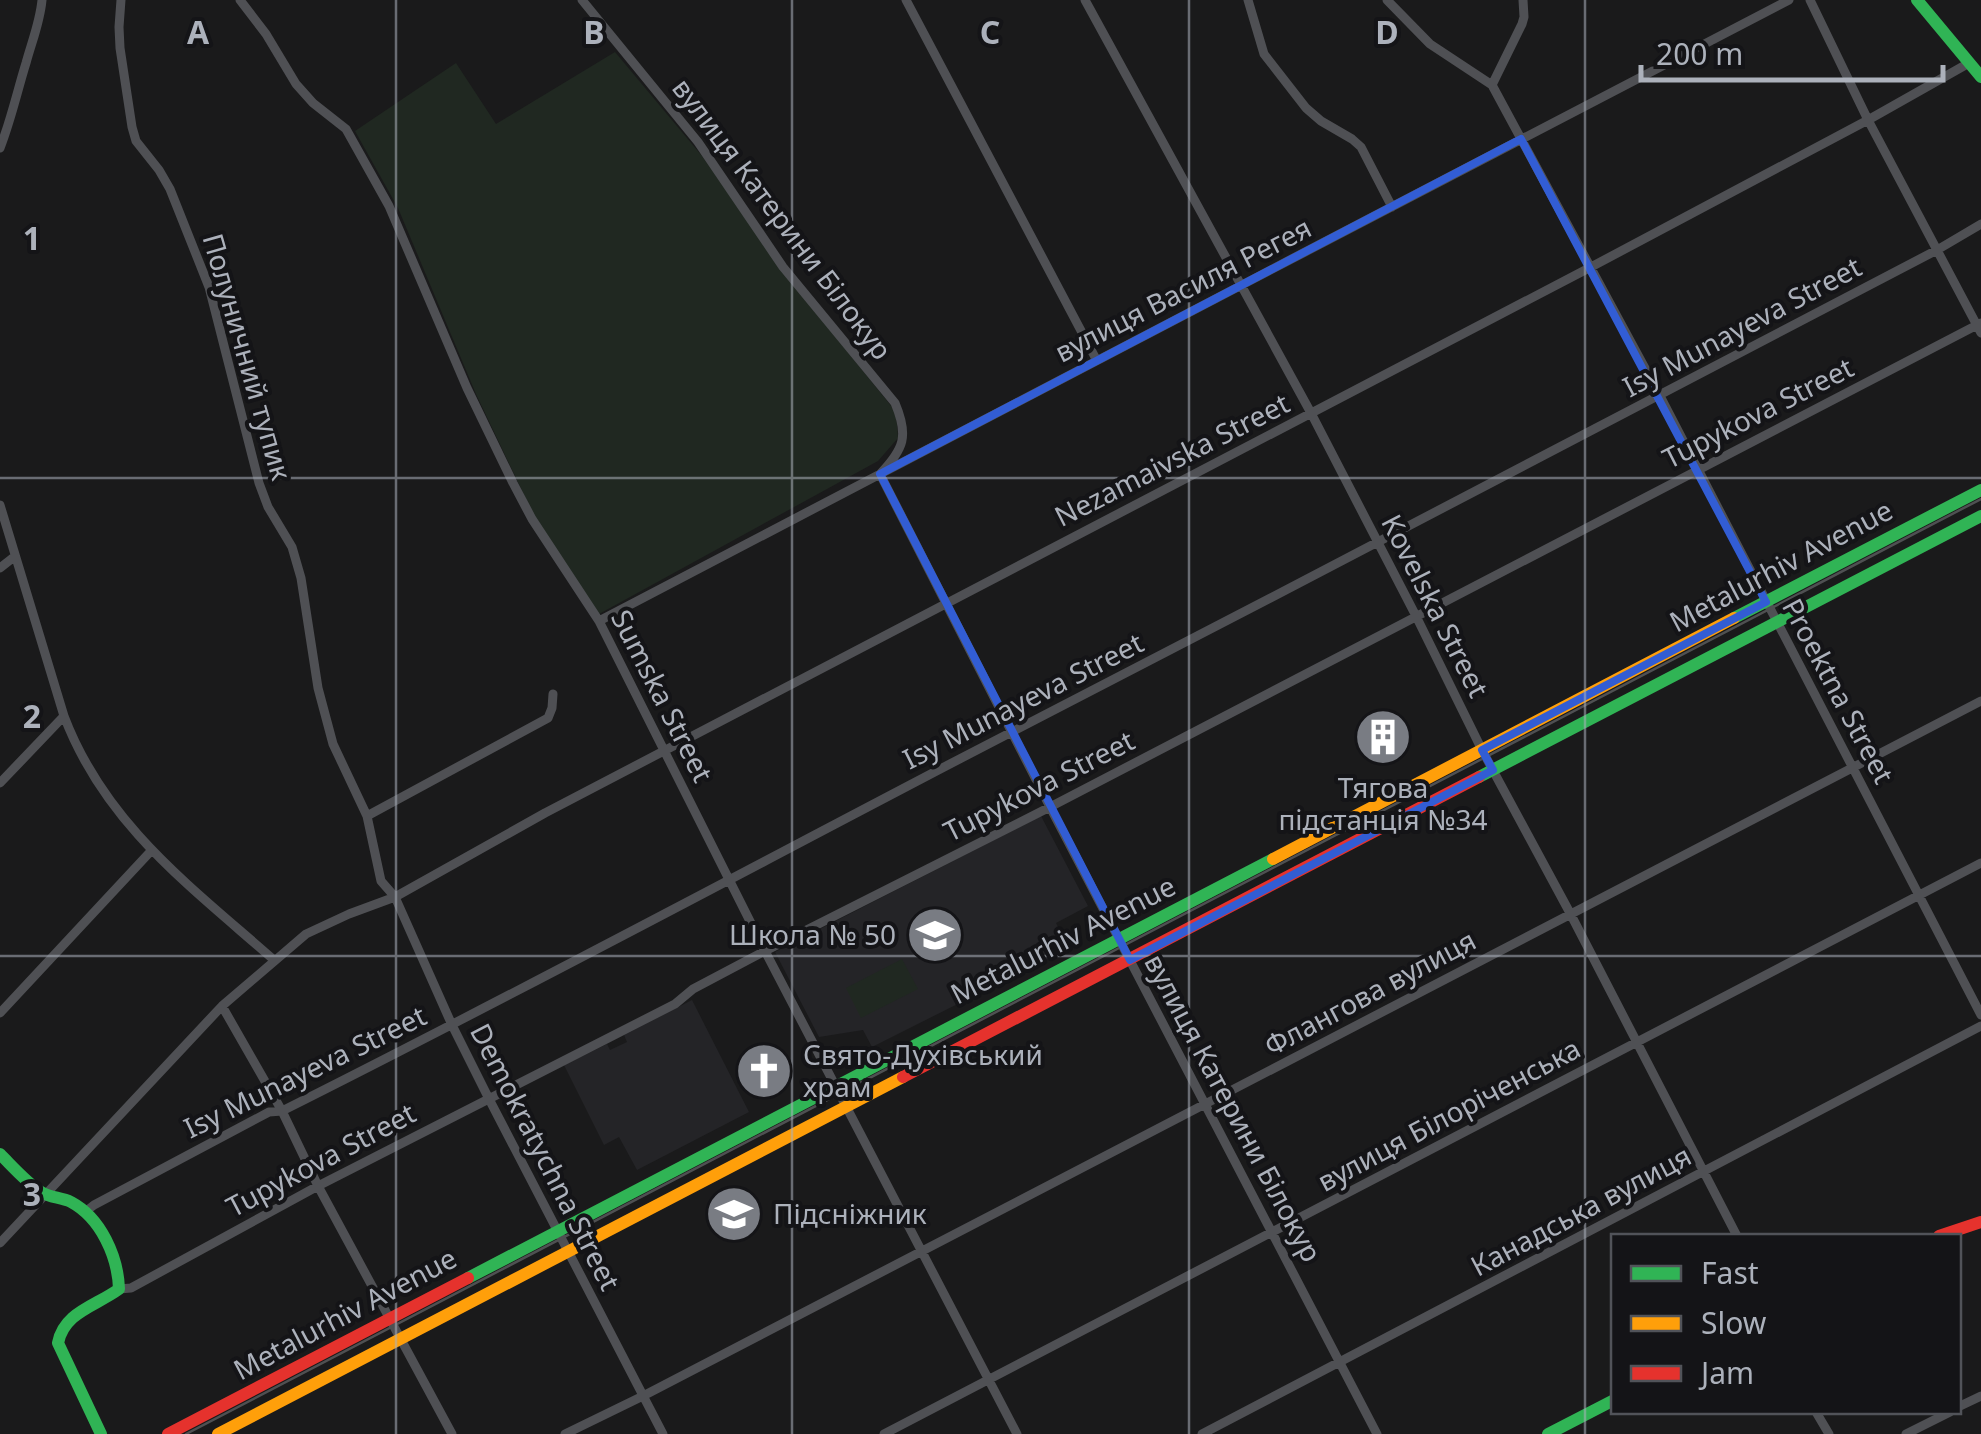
<svg xmlns="http://www.w3.org/2000/svg" width="1981" height="1434" font-family="'Noto Sans',sans-serif">
	<style>
		.built { fill: #242427 }
		.green { fill: #202821 }
		.lines { fill: none; stroke-linecap: round; stroke-linejoin: round }
		.street { stroke: #4f5054; stroke-width: 9 }
		.fast { stroke: #30b455; stroke-width: 12 }
		.slow { stroke: #ff9f0a; stroke-width: 12 }
		.jam { stroke: #e5322d; stroke-width: 12 }
		.tram { stroke: #4f5052; stroke-width: 2.5 }
		.marked { fill: none; stroke: #325dd4; stroke-width: 8; stroke-linejoin: round }
		.grid { fill: none; stroke: #acb1bb; stroke-width: 2.5; stroke-opacity: 0.55 }
		.labels { text-anchor: middle; stroke-width: 8; stroke-linejoin: round; paint-order: stroke }
		.street-label { font-size: 28px; fill: #acb1bb; stroke: #141417 }
		.poi-label { font-size: 28px; fill: #acb1bb; stroke: #141417; text-anchor: start }
		.grid-label { font-size: 32px; text-anchor: middle; font-weight: bold; fill: #acb1bb; stroke: #141417; stroke-width: 8; stroke-linejoin: round; paint-order: stroke }
	</style>
	<rect width="100%" height="100%" fill="#1a1a1b"/>
	<path class="built" d="M1041,816L1088,906L1056,923L1069,948L872,1047L863,1030L819,1037L775,952Z
		M692,1000L749,1112L637,1170L619,1137L604,1145L564,1065L607,1044L610,1050L627,1042L624,1035Z"/>
	<path class="green" d="M615,52L702,156L789,279L896,412L898,438L878,461L599,614L535,518L476,394L398,208L355,131L456,63L496,124Z
		M902,959L918,989L861,1018L846,988Z"/>
	<g class="lines">
		<path class="street" d="M121,0L119,27L120,48L132,127L136,141L159,170L170,189L209,287L259,483L268,507L292,547L301,578L318,688L333,744L367,816L381,881L395,897L452,1025L488,1097L663,1434
			M240,0L266,34L296,84L313,103L346,129L389,206L467,388L513,483L532,519L599,621L765,951L1017,1434
			M582,0L698,142L783,267L895,403C909,436 904,449 880,474L1050,807L1377,1434
			M906,0L1096,359
			M1085,0L1311,413L1416,616L1482,750L1570,913L1737,1236
			M1248,0L1264,54L1306,108L1321,121L1352,139L1361,147L1392,207
			M1387,0L1430,44L1492,85L1660,396L1981,1015
			M1810,0L1868,120L1981,333
			M1492,85L1522,24L1524,17L1523,0
			M0,148C11,120 17,92 26,63C32,41 40,22 42,0
			M0,505L64,716C105,824 190,886 274,960
			M0,568L14,557
			M599,621C995,414 1392,206 1789,0
			M0,783L64,716
			M367,816L548,718L552,708L553,694
			M222,1006L282,1111L318,1186L452,1434
			M0,1013L151,851
			M85,1212L94,1205L269,1112L282,1111C506,999 726,881 948,765C1278,594 1608,424 1937,250L1981,224
			M0,1243L222,1006L306,934L349,914L395,897L545,813L1591,267L1868,120L1969,63
			M119,1289L131,1288L318,1186L675,1004L693,989L765,951L1050,807L1981,323
			M1958,1407L1981,1396
			M1816,1412L1829,1434
			M565,1434L643,1396L1981,701
			M884,1434L1981,863
			M1202,1434L1981,1026
			M1906,1434L1950,1412"/>
		<path class="fast" d="M1917,0L1981,77
			M1734,618L1981,490
			M1479,777L1981,516
			M0,1154C13,1167 26,1182 41,1192C50,1198 61,1197 71,1202C101,1218 118,1257 119,1289C96,1306 64,1312 58,1343L101,1434
			M468,1278L1273,859
			M1548,1434L1614,1400"/>
		<path class="slow" d="M1273,859L1734,618
			M218,1434L903,1077"/>
		<path class="jam" d="M903,1077L1479,777
			M1939,1236L1981,1222
			M168,1434L468,1278"/>
		<path class="tram" d="M186,1434L1981,499"/>
	</g>
	<path class="marked" d="M1521,139L1766,602L1482,750L1493,770L1130,960L880,474Z"/>
	<path class="grid" d="M396,0V1434M792,0V1434M1189,0V1434M1585,0V1434M0,478H1981M0,956H1981"/>
	<defs>
		<g id="building-disc" transform="scale(2.875)"><circle r="9.5" fill="#797c83" stroke="#141417"/><path d="M-4-6H4V6H1V3H-1V6H-4ZM-2.5-4.3h1.7v1.8h-1.7ZM.8-4.3h1.7v1.8H.8ZM-2.5-1h1.7V.8h-1.7ZM.8-1h1.7V.8H.8Z" fill="#fff"/></g>
		<g id="school-disc" transform="scale(2.875)"><circle r="9.5" fill="#797c83" stroke="#141417"/><path d="M0-5L7-2L0 1L-7-2ZM-4 1L0 2.5L4 1V4Q0 6-4 4Z" fill="#fff"/></g>
		<g id="church-disc" transform="scale(2.875)"><circle r="9.5" fill="#797c83" stroke="#141417"/><path d="M-1.2-6h2.4v3.5h3.3v2.4h-3.3V6h-2.4V-.1h-3.3v-2.4h3.3Z" fill="#fff"/></g>
	</defs>
	<g fill-rule="evenodd">
		<use href="#building-disc" x="1383" y="737"/>
		<use href="#school-disc" x="935" y="935"/>
		<use href="#church-disc" x="764" y="1071"/>
		<use href="#school-disc" x="734" y="1214"/>
	</g>
	<g class="labels">
		<g class="street-label">
			<text transform="translate(782 219) rotate(53)" y="10">вулиця Катерини Білокур</text>
			<text transform="translate(1183 290) rotate(-27)" y="10">вулиця Василя Регея</text>
			<text transform="translate(1742 327) rotate(-28)" y="10">Isy Munayeva Street</text>
			<text transform="translate(247 357) rotate(74)" y="10">Полуничний тупик</text>
			<text transform="translate(1758 413) rotate(-27)" y="10">Tupykova Street</text>
			<text transform="translate(1172 460) rotate(-27)" y="10">Nezamaivska Street</text>
			<text transform="translate(1781 566) rotate(-28)" y="10">Metalurhiv Avenue</text>
			<text transform="translate(1435 606) rotate(63)" y="10">Kovelska Street</text>
			<text transform="translate(1838 691) rotate(62)" y="10">Proektna Street</text>
			<text transform="translate(662 696) rotate(63)" y="10">Sumska Street</text>
			<text transform="translate(1023 701) rotate(-27)" y="10">Isy Munayeva Street</text>
			<text transform="translate(1039 786) rotate(-27)" y="10">Tupykova Street</text>
			<text transform="translate(1063 940) rotate(-27)" y="10">Metalurhiv Avenue</text>
			<text transform="translate(1370 993) rotate(-28)" y="10">Флангова вулиця</text>
			<text transform="translate(305 1072) rotate(-26)" y="10">Isy Munayeva Street</text>
			<text transform="translate(1233 1108) rotate(62)" y="10">вулиця Катерини Білокур</text>
			<text transform="translate(1449 1115) rotate(-28)" y="10">вулиця Білоріченська</text>
			<text transform="translate(545 1157) rotate(63)" y="10">Demokratychna Street</text>
			<text transform="translate(321 1160) rotate(-28)" y="10">Tupykova Street</text>
			<text transform="translate(1581 1211) rotate(-28)" y="10">Канадська вулиця</text>
			<text transform="translate(345 1314) rotate(-28)" y="10">Metalurhiv Avenue</text>
		</g>
		<g class="poi-label">
			<text x="1383" y="798" text-anchor="middle">Тягова<tspan x="1383" dy="32">пiдстанцiя №34</tspan></text>
			<text x="896" y="945" text-anchor="end">Школа № 50</text>
			<text x="803" y="1065">Свято-Духівський<tspan x="803" dy="32">храм</tspan></text>
			<text x="773" y="1224">Підсніжник</text>
		</g>
	</g>
	<g class="grid-label">
		<text x="198" y="44">A</text>
		<text x="594" y="44">B</text>
		<text x="990" y="44">C</text>
		<text x="1387" y="44">D</text>
		<text x="32" y="250">1</text>
		<text x="32" y="728">2</text>
		<text x="32" y="1206">3</text>
	</g>
	<rect x="1611" y="1234" width="350" height="180" fill="#141417" stroke="#515359" stroke-width="2.5"/>
	<rect x="1631" y="1266" width="50" height="15" fill="#30b455" stroke="#515359" stroke-width="2.5"/>
	<text x="1701" y="1284" font-size="30" fill="#acb1bb">Fast</text>
	<rect x="1631" y="1316" width="50" height="15" fill="#ff9f0a" stroke="#515359" stroke-width="2.5"/>
	<text x="1701" y="1334" font-size="30" fill="#acb1bb">Slow</text>
	<rect x="1631" y="1366" width="50" height="15" fill="#e5322d" stroke="#515359" stroke-width="2.5"/>
	<text x="1701" y="1384" font-size="30" fill="#acb1bb">Jam</text>
	<path d="M1641 65v15h302v-15" fill="none" stroke="#acb1bb" stroke-width="5"/>
	<text x="1656" y="65" font-size="30" fill="#acb1bb" stroke="#141417" stroke-width="8" paint-order="stroke">200 m</text>
</svg>
